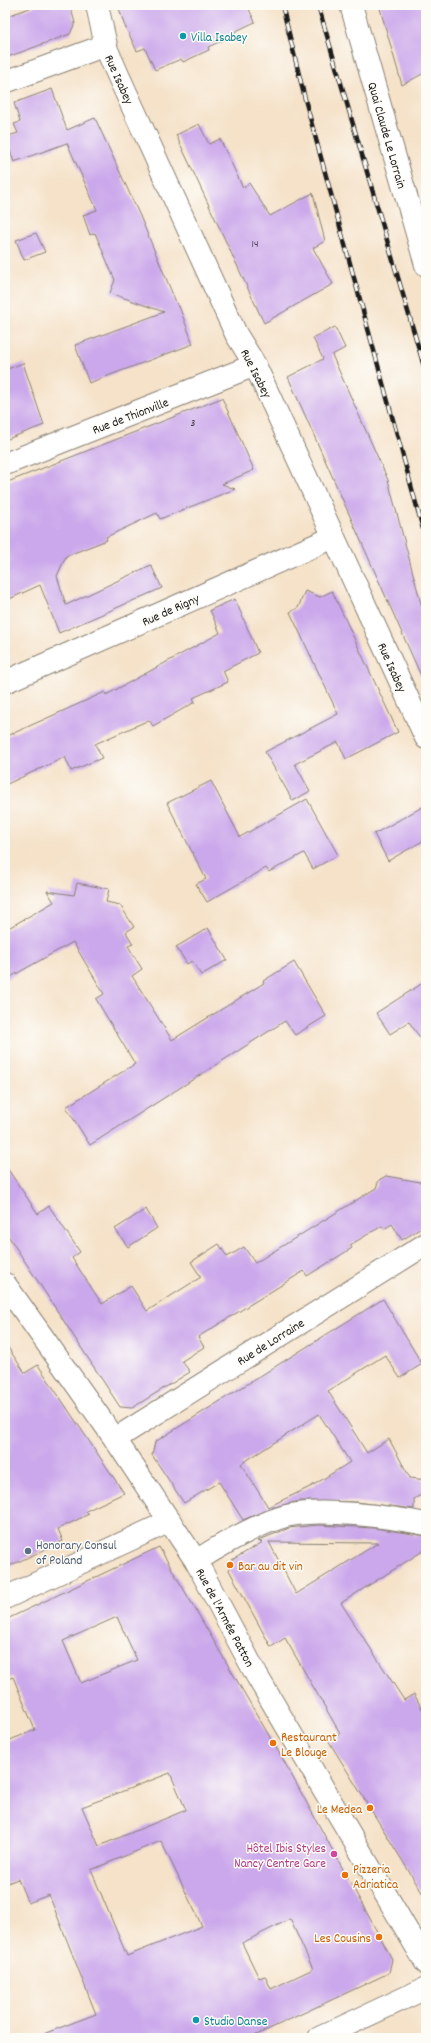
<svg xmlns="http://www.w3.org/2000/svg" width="431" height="2043" font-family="Dekko,sans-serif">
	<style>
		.building { fill: #cba7eb; fill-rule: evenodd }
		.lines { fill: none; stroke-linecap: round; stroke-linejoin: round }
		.minor-casing { stroke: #887f72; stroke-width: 24 }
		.major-casing { stroke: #887f72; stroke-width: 24 }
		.minor { stroke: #fff; stroke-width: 22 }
		.major { stroke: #fff; stroke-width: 22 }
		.rail-casing { stroke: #1c1c1c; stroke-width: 4.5 }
		.rail { stroke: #fdfcf7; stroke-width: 3; stroke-dasharray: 9; stroke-linecap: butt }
		.culture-dot { fill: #0f9aa8; stroke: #fdfcf7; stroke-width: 1.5 }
		.service-dot { fill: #5c6f8a; stroke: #fdfcf7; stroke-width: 1.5 }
		.food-dot { fill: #e8710a; stroke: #fdfcf7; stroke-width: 1.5 }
		.hotel-dot { fill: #d1479c; stroke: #fdfcf7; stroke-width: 1.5 }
		.labels { text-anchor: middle; stroke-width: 3; stroke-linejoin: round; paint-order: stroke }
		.number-label { font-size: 11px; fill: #483f50 }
		.culture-label { font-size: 13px; fill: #0d838f; stroke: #fdfcf7; text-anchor: start }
		.street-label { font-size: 13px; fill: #1c1c1c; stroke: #fdfcf7 }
		.service-label { font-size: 13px; fill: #4e5e75; stroke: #fdfcf7; text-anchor: start }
		.food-label { font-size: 13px; fill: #c56008; stroke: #fdfcf7; text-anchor: start }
		.hotel-label { font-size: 13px; fill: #b23c85; stroke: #fdfcf7; text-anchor: end }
	</style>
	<rect width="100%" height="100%" fill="#fdfcf7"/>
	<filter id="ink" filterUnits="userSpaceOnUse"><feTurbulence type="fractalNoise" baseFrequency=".025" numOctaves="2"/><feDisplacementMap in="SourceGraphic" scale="8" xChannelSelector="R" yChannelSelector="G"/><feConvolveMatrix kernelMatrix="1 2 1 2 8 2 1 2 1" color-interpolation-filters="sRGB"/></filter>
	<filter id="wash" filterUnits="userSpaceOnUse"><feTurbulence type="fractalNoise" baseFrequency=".012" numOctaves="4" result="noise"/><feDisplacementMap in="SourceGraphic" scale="16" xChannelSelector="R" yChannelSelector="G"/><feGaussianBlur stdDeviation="0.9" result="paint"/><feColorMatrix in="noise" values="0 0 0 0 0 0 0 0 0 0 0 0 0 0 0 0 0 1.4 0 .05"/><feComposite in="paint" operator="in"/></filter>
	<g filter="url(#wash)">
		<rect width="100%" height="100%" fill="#f5e2c9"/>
		<g id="blocks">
			<path class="building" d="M38,5H70L75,23L70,34L5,58V17Z
				M118,5H247L255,22L234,32L235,35L208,47L209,50L183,62L181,59L155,70L145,48L137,51L124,24Z
				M379,5H426V72L402,85Z
				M52,89L67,130L95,118L140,216L178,307L179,306L193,344L89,383L75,345L164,312L110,293L115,280L95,233L90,235L83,215L97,210L67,143L14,162L5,137L18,133L14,124L20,122L14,103Z
				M199,124L209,144L220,139L243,188L249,183L270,216L313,193L325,241L313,248L333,284L264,323L176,135Z
				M36,233L45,252L24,260L16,240Z
				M335,327L345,348L332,355L388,480L426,622V687L288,377L323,359L313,338Z
				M23,363L44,425L5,440V370Z
				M222,398L254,470L222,484L235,489L160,519L157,513L106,537L107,540L66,556L57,576L66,605L151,565L162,588L59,633L40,585L5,601V483Z
				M305,591L320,597L332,591L398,732L346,759L338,742L295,764L310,791L293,801L265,752L338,714L290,612L298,608Z
				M235,599L258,653L223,671L228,682L193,698L195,702L153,726L149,720L95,744L102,758L71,771L65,757L5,785V737L105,692L106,695L220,633L210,610Z
				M211,781L240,837L307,799L338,855L313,869L304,853L269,872L266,868L207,902L196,884L206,879L167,803Z
				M426,805V839L388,861L374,834Z
				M77,883L109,889L106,902L120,905L134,927L126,932L133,944L128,946L142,969L132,976L172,1040L264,983L263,981L294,962L326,1016L295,1035L285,1021L90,1145L66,1107L135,1064L96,999L104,994L73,942L5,980V930L54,902L47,891L74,895Z
				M208,928L227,960L201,975L192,961L187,964L176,947Z
				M426,981V1046L409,1022L390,1034L376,1013Z
				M5,1165L38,1214L49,1206L80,1252L72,1258L102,1304L131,1286L147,1311L201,1277L191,1262L219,1244L227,1257L244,1247L255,1263L376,1188L379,1180L386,1176L426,1183V1225L402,1240L392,1224L384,1229L382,1226L350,1245L352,1248L307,1276L304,1271L198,1337L204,1347L182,1361L190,1372L132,1408L120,1407L5,1231Z
				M146,1209L157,1228L128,1247L115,1229Z
				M383,1299L422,1364L400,1378L385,1355L328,1391L367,1453L389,1439L410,1478L426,1480V1492L414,1499V1509L356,1502L300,1501L271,1508L243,1520L219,1482L184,1503L152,1455L155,1442ZM319,1414L350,1462L312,1486L268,1507L241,1464Z
				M5,1343L25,1373L38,1365L124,1493L86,1511L89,1514L58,1529L63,1541L5,1568Z
				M318,1525L374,1528L426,1536V1549L341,1603L404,1700L414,1694L426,1716V1899L328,1740L340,1733L285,1638L271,1647L229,1570L232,1560L263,1542L257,1541L289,1528ZM269,1542L378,1543L296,1594Z
				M159,1547L285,1763L392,1959L389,1973L250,2038H38V2036L96,2014L49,1895L28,1903L18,1879L5,1884V1742L35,1730L13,1677L5,1680V1620ZM117,1617L137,1660L81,1683L63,1641ZM170,1773L186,1810L99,1846L82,1807ZM161,1841L202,1926L127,1956L91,1870ZM290,1919L313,1969L271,1989L265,1976L259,1978L242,1943Z"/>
		</g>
	</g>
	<g filter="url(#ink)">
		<use href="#blocks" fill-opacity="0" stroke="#887f72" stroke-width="1"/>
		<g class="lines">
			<g class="minor-casing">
				<path id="minor" d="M97,5L107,50L118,75L236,334L255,365L426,738
					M351,5L426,265
					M5,82L106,45
					M5,464L255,365
					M5,682L334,537
					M115,1439L426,1244
					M196,1561C221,1545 257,1524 286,1516C321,1507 390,1517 426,1524
					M5,1598L170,1521"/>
			</g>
			<g class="major-casing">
				<path id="major" d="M5,1284L115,1439L196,1561L257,1676L426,1963
					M319,2038L426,1988"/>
			</g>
			<use href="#minor" class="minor"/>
			<use href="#major" class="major"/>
			<g class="rail-casing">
				<path id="rail" d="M282,5L306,103L426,540
					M318,5L426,373"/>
			</g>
			<use href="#rail" class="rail"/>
		</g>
	</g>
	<g class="culture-dot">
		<circle cx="183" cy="36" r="4"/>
		<circle cx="196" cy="2020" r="4"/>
	</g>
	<circle class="service-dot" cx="28" cy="1551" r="4"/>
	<g class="food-dot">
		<circle cx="230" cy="1565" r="4"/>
		<circle cx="273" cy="1743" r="4"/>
		<circle cx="370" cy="1808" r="4"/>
		<circle cx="345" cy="1875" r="4"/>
		<circle cx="379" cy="1937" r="4"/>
	</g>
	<circle class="hotel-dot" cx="334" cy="1854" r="4"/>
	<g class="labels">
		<g class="number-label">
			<text x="255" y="247">14</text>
			<text x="193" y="426">3</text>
		</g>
		<g class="culture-label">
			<text x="191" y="41">Villa Isabey</text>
			<text x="204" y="2025">Studio Danse</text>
		</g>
		<g class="street-label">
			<text transform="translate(120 79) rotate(66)" y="5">Rue Isabey</text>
			<text transform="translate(388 135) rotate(74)" y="5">Quai Claude Le Lorrain</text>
			<text transform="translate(257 373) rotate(63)" y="5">Rue Isabey</text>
			<text transform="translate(130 415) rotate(-21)" y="5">Rue de Thionville</text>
			<text transform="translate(170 609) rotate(-24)" y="5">Rue de Rigny</text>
			<text transform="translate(393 667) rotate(66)" y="5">Rue Isabey</text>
			<text transform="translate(270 1341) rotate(-32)" y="5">Rue de Lorraine</text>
			<text transform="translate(226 1617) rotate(62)" y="5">Rue de l'Armée Patton</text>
		</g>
		<g class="service-label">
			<text x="36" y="1549">Honorary Consul<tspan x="36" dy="15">of Poland</tspan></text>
		</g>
		<g class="food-label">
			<text x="238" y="1570">Bar au dit vin</text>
			<text x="281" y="1741">Restaurant<tspan x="281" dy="15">Le Blouge</tspan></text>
			<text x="362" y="1813" text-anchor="end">Le Medea</text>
			<text x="353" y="1873">Pizzeria<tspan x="353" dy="15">Adriatica</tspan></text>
			<text x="371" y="1942" text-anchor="end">Les Cousins</text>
		</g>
		<g class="hotel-label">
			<text x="326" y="1852">Hôtel Ibis Styles<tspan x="326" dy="15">Nancy Centre Gare</tspan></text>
		</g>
	</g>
	<rect width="431" height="2043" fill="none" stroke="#fdfcf7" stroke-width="20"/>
</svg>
